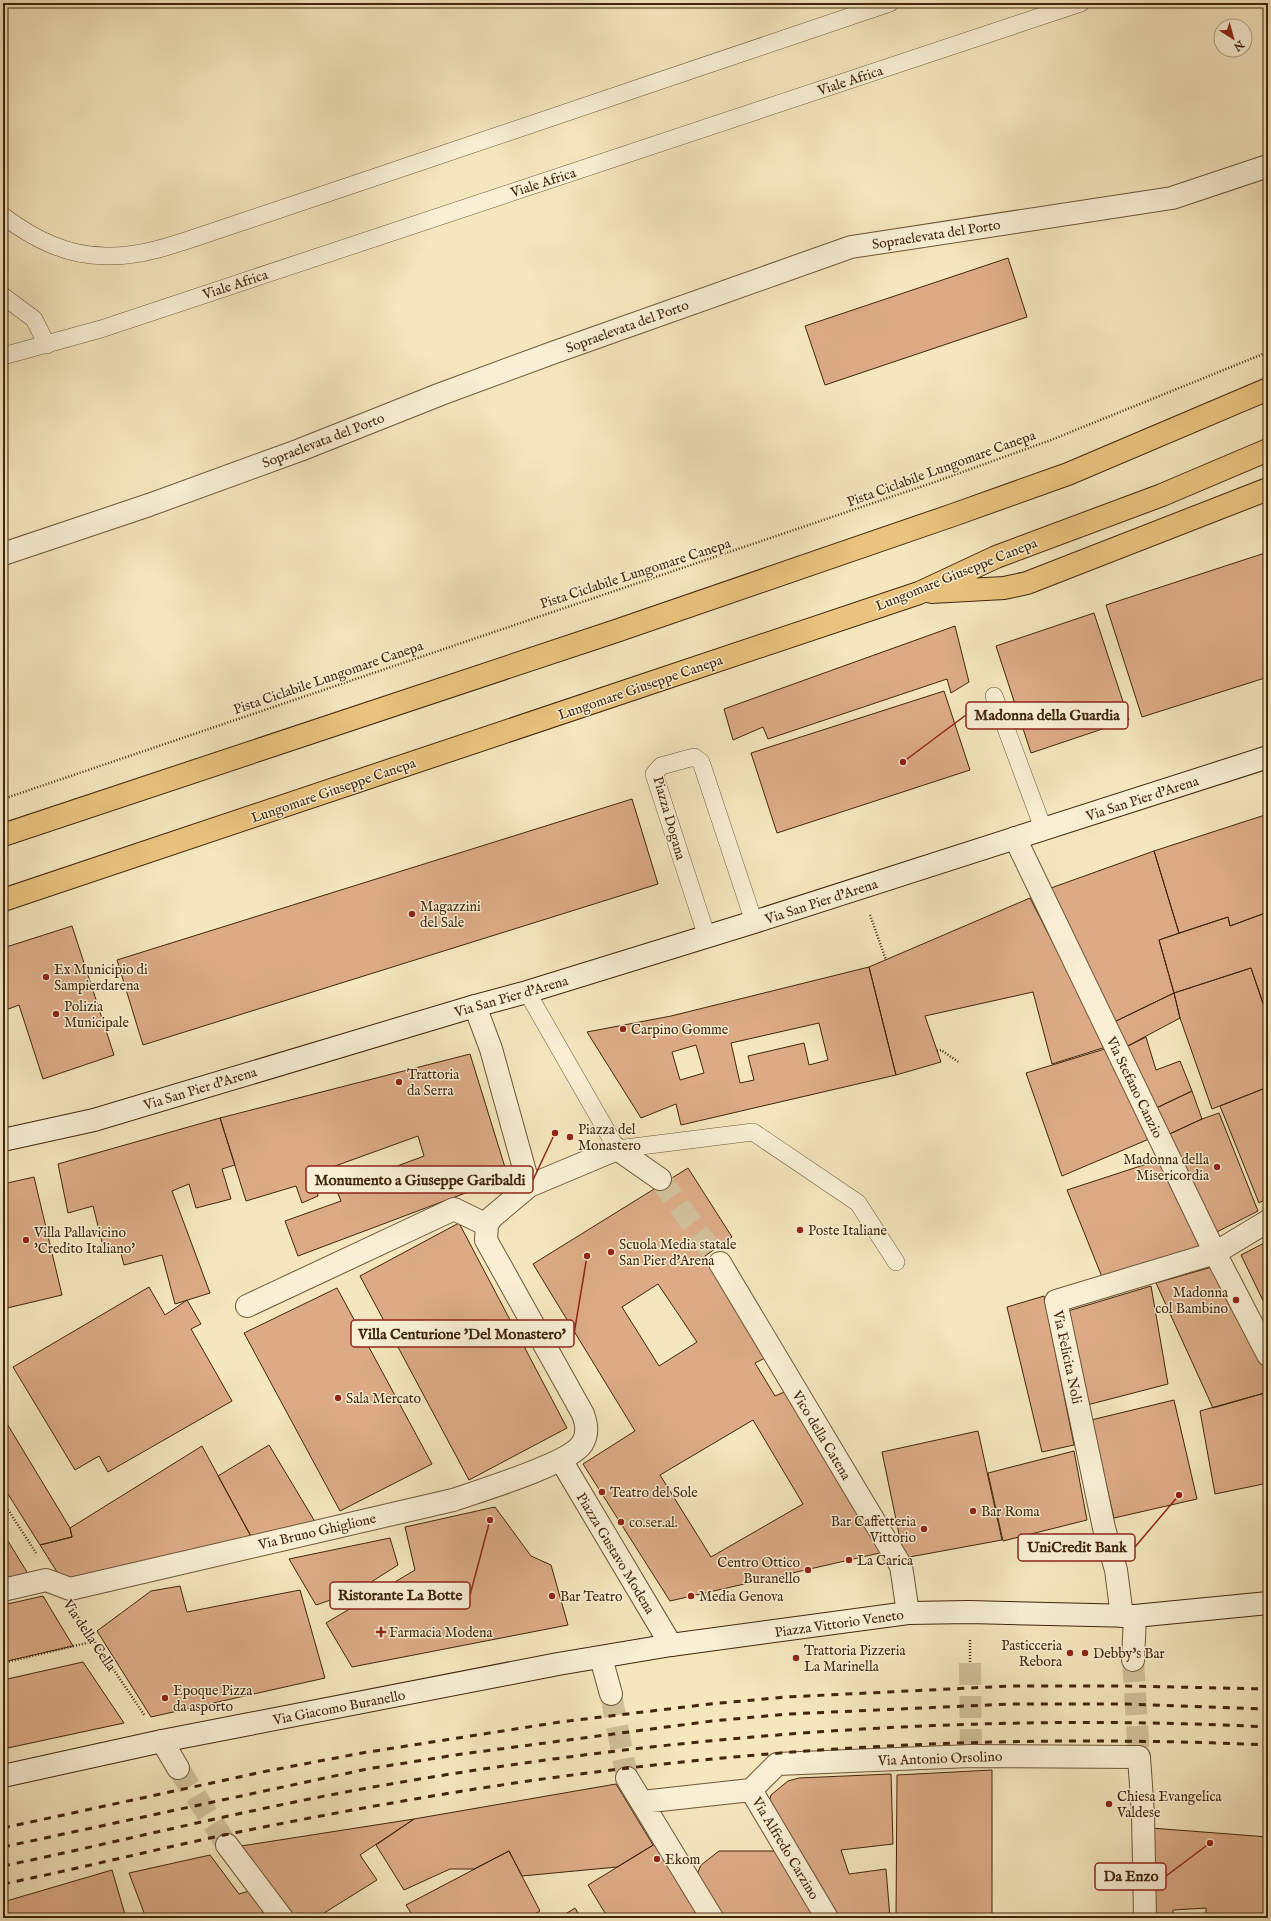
<svg xmlns="http://www.w3.org/2000/svg" width="1271" height="1921" font-family="'IM FELL English',serif">
	<style>
		.building { fill: #dcab86; stroke: #41260c; fill-rule: evenodd }
		.lines { fill: none; stroke-linecap: round; stroke-linejoin: round }
		.street-tunnel { stroke: #d0c09a; stroke-width: 22; stroke-dasharray: 22 11; stroke-linecap: butt }
		.lane-casing { stroke: #6e5638; stroke-width: 18 }
		.street-casing { stroke: #6e5638; stroke-width: 24 }
		.secondary-casing { stroke: #41260c; stroke-width: 24 }
		.highway-casing { stroke: #41260c; stroke-width: 24 }
		.path { stroke: #41260c; stroke-width: 2.5; stroke-dasharray: 1 2; stroke-linecap: butt }
		.lane { stroke: #f8efd4; stroke-width: 17 }
		.street { stroke: #f8efd4; stroke-width: 22 }
		.secondary { stroke: #f8efd4; stroke-width: 22 }
		.highway { stroke: #eac37e; stroke-width: 22 }
		.rail { stroke: #41260c; stroke-width: 3; stroke-dasharray: 7 7; stroke-linecap: butt }
		.poi-dot { fill: #8f2418; stroke: #f8efd4; stroke-width: 1.5 }
		.labels { text-anchor: middle; stroke-width: 3; stroke-linejoin: round; paint-order: stroke }
		.street-label { font-size: 14px; fill: #41260c; stroke: #f8efd4 }
		.poi-label { font-size: 14px; fill: #41260c; stroke: #f8efd4; text-anchor: start }
		.leader { fill: none; stroke: #8f2418; stroke-width: 1.5 }
		.callout-dot { fill: #8f2418; stroke: #f8efd4; stroke-width: 1.5 }
		.callout { fill: #f8efd4; stroke: #8f2418; stroke-width: 1.5 }
		.callout-label { font-size: 15px; text-anchor: middle; font-weight: bold; fill: #41260c }
	</style>
	<rect width="100%" height="100%" fill="#f4e6bd"/>
	<filter id="stains"><feTurbulence type="fractalNoise" baseFrequency=".005" numOctaves="4"/><feColorMatrix values="0 0 0 0 .2 0 0 0 0 .09 0 0 0 0 .02 0 0 0 .5 -.17"/></filter>
	<radialGradient id="worn" r=".72"><stop offset=".6" stop-color="#630" stop-opacity="0"/><stop offset="1" stop-color="#630" stop-opacity=".3"/></radialGradient>
	<path class="building" d="M1008,258L1027,317L825,385L805,326Z
		M1268,552V677L1142,717L1106,605Z
		M1094,613L1129,720L1031,753L996,646Z
		M955,626L969,682L951,693L947,679L768,739L763,727L733,740L724,709Z
		M944,691L970,770L777,833L751,753Z
		M632,799L658,884L143,1045L117,960Z
		M1268,814V912L1230,926L1228,917L1179,933L1154,851Z
		M1154,851L1179,933L1159,940L1174,993L1110,1024L1051,888Z
		M1030,898L1106,1047L1052,1064L1033,992L925,1016L941,1062L896,1075L869,967Z
		M1268,912V1018L1251,968L1174,993L1159,940L1228,917L1230,926Z
		M72,926L114,1055L43,1079L19,1005L3,1011V948Z
		M869,967L896,1075L681,1125L676,1104L641,1118L587,1032L671,1016ZM819,1023L828,1060L809,1065L804,1043L748,1056L754,1080L740,1083L731,1043ZM696,1045L704,1073L680,1080L672,1052Z
		M1251,968L1268,1018V1087L1212,1109L1180,1018L1174,993Z
		M1174,993L1180,1018L1122,1049L1110,1024Z
		M1146,1037L1156,1070L1180,1061L1192,1091L1150,1111L1122,1049Z
		M1108,1048L1149,1139L1062,1176L1026,1073Z
		M470,1054L508,1177L298,1256L285,1221L341,1201L336,1189L424,1156L418,1136L313,1174L318,1196L302,1203L296,1186L246,1201L220,1118Z
		M1268,1087V1198L1259,1203L1220,1106Z
		M1192,1091L1202,1119L1163,1137L1150,1111Z
		M1219,1113L1258,1211L1211,1235L1163,1137L1202,1119Z
		M220,1118L235,1165L222,1169L231,1199L196,1208L189,1184L172,1191L210,1293L175,1304L162,1255L124,1265L119,1246L104,1250L93,1206L68,1213L58,1164Z
		M1162,1159L1201,1248L1102,1277L1067,1190Z
		M688,1168L732,1237L705,1256L767,1357L755,1363L775,1396L789,1390L884,1552L670,1601L583,1464L635,1431L533,1264ZM658,1284L697,1342L659,1366L622,1307ZM753,1420L803,1504L711,1557L660,1475Z
		M34,1177L62,1295L3,1309V1184Z
		M459,1223L567,1428L469,1480L360,1276Z
		M1268,1241V1311L1241,1255Z
		M1212,1267L1236,1300L1268,1368V1392L1213,1408L1156,1283Z
		M1151,1286L1168,1384L1087,1405L1068,1311Z
		M149,1287L165,1315L187,1300L201,1324L191,1329L232,1401L108,1472L99,1456L75,1470L13,1367Z
		M337,1288L432,1464L340,1511L244,1333Z
		M1044,1296L1074,1445L1042,1452L1007,1307Z
		M1268,1392V1483L1215,1494L1200,1411Z
		M1174,1400L1197,1499L1114,1518L1091,1420Z
		M3,1417L70,1528L72,1537L40,1545L3,1486Z
		M978,1431L1002,1540L904,1558L882,1452Z
		M269,1445L317,1525L253,1540L218,1476Z
		M202,1446L253,1540L64,1583L40,1545L72,1537L70,1528Z
		M1074,1451L1087,1520L1003,1541L988,1473Z
		M495,1507L531,1556L551,1565L568,1625L352,1667L326,1623L415,1570L405,1527Z
		M3,1533L30,1577L3,1584Z
		M390,1538L398,1565L357,1591L316,1605L289,1559Z
		M180,1586L187,1612L300,1590L325,1678L151,1717L97,1631L151,1591Z
		M43,1596L73,1646L3,1662V1605Z
		M83,1662L124,1723L3,1749V1680Z
		M992,1770V1918H896L897,1775Z
		M891,1774L893,1844L841,1850L849,1874L886,1869L890,1918H834L768,1806L771,1795L788,1781L799,1778Z
		M616,1784L653,1845L617,1867L522,1876L509,1851L474,1869H450L404,1890L376,1845L414,1819Z
		M414,1819L360,1855L377,1880L316,1918H295L241,1846Z
		M1151,1828L1268,1837V1918H1206V1908L1173,1910V1918H1151Z
		M660,1841L706,1918H608L588,1885Z
		M509,1851L540,1911L528,1918H414L406,1905Z
		M719,1851H779L819,1918H721L698,1876V1872L701,1865Z
		M210,1855L239,1894L253,1890L273,1918H146L129,1873Z
		M112,1870L126,1918H3V1902Z
		M575,1908L581,1918H559Z"/>
	<g class="lines">
		<path class="street-tunnel" d="M660,1179L720,1263
			M1133,1660L1139,1757
			M970,1663L971,1756
			M611,1694L627,1778
			M178,1768L227,1845"/>
		<g class="lane-casing">
			<path id="lane" d="M3,216C34,239 67,256 106,256C145,257 185,241 221,229C262,215 304,201 346,187C527,126 709,64 890,3
				M3,296L34,319L47,345
				M3,356L101,329L1081,3
				M994,696L1043,828L1030,832
				M707,937L654,774L661,766L694,757L701,762L754,922
				M527,992L617,1149L753,1132L858,1203L896,1262"/>
		</g>
		<g class="street-casing">
			<path id="street" d="M3,554L149,505L300,450L441,394L555,352L851,247L1172,198L1268,166
				M1015,838L1215,1253L1268,1355
				M475,1006L491,1049L529,1186
				M720,1263L901,1566L908,1613
				M247,1306L454,1209L487,1225
				M561,1460L671,1645
				M3,1590L46,1580L70,1589L453,1500C479,1491 569,1464 582,1444C588,1434 587,1425 583,1414L486,1240L487,1225L491,1218L529,1186L617,1149L660,1179
				M1122,1616L1116,1570L1104,1528L1056,1301L1215,1253L1268,1221
				M601,1658L611,1694
				M1133,1660L1135,1616
				M162,1741L178,1768
				M627,1778L712,1918
				M751,1790L777,1764L971,1756L1139,1757L1143,1814L1145,1918
				M642,1802L751,1790L827,1918
				M227,1845L282,1918"/>
		</g>
		<g class="secondary-casing">
			<path id="secondary" d="M3,1140L94,1120L475,1006L527,992L754,922L1268,757
				M3,1776L162,1741L558,1664L671,1645L908,1613L969,1612L1135,1616L1268,1603"/>
		</g>
		<g class="highway-casing">
			<path id="highway" d="M931,592L1004,588L1027,583L1268,489
				M3,835L616,631L953,515L1068,474L1268,389
				M3,900L919,593L996,557L1162,495L1268,450"/>
		</g>
		<path class="path" d="M3,799L932,483L1051,440L1268,352
			M870,915L886,960
			M937,1051L941,1050L960,1063
			M3,1502L36,1553
			M78,1617L145,1716
			M970,1640V1663
			M3,1663L95,1641"/>
		<use href="#lane" class="lane"/>
		<use href="#street" class="street"/>
		<use href="#secondary" class="secondary"/>
		<use href="#highway" class="highway"/>
		<path class="rail" d="M3,1828L267,1771L362,1753L560,1722L710,1704L786,1697L1011,1686H1126L1268,1689
			M3,1847L367,1769L462,1754L712,1721L788,1714L1011,1704H1127L1268,1709
			M3,1866C127,1840 249,1809 373,1787C668,1735 968,1712 1268,1727
			M3,1884C72,1870 141,1853 210,1838C296,1820 382,1804 469,1790C672,1758 876,1741 1082,1741C1144,1741 1206,1742 1268,1745"/>
	</g>
	<g class="poi-dot">
		<circle cx="412" cy="914" r="4"/>
		<circle cx="46" cy="977" r="4"/>
		<circle cx="56" cy="1014" r="4"/>
		<circle cx="623" cy="1029" r="4"/>
		<circle cx="399" cy="1082" r="4"/>
		<circle cx="570" cy="1137" r="4"/>
		<circle cx="1217" cy="1167" r="4"/>
		<circle cx="800" cy="1230" r="4"/>
		<circle cx="26" cy="1240" r="4"/>
		<circle cx="611" cy="1252" r="4"/>
		<circle cx="1236" cy="1300" r="4"/>
		<circle cx="338" cy="1398" r="4"/>
		<circle cx="602" cy="1492" r="4"/>
		<circle cx="973" cy="1511" r="4"/>
		<circle cx="621" cy="1522" r="4"/>
		<circle cx="924" cy="1529" r="4"/>
		<circle cx="849" cy="1560" r="4"/>
		<circle cx="808" cy="1570" r="4"/>
		<circle cx="552" cy="1596" r="4"/>
		<circle cx="691" cy="1596" r="4"/>
		<path d="M379 1626h4v4h4v4h-4v4h-4v-4h-4v-4h4z"/>
		<circle cx="1070" cy="1653" r="4"/>
		<circle cx="1085" cy="1653" r="4"/>
		<circle cx="796" cy="1658" r="4"/>
		<circle cx="165" cy="1698" r="4"/>
		<circle cx="1109" cy="1804" r="4"/>
		<circle cx="657" cy="1859" r="4"/>
	</g>
	<g class="labels">
		<g class="street-label">
			<text transform="translate(850 80) rotate(-18)" y="5">Viale Africa</text>
			<text transform="translate(543 182) rotate(-18)" y="5">Viale Africa</text>
			<text transform="translate(936 234) rotate(-9)" y="5">Sopraelevata del Porto</text>
			<text transform="translate(235 284) rotate(-18)" y="5">Viale Africa</text>
			<text transform="translate(627 326) rotate(-20)" y="5">Sopraelevata del Porto</text>
			<text transform="translate(323 440) rotate(-21)" y="5">Sopraelevata del Porto</text>
			<text transform="translate(941 468) rotate(-20)" y="5">Pista Ciclabile Lungomare Canepa</text>
			<text transform="translate(635 573) rotate(-18)" y="5">Pista Ciclabile Lungomare Canepa</text>
			<text transform="translate(956 574) rotate(-22)" y="5">Lungomare Giuseppe Canepa</text>
			<text transform="translate(328 677) rotate(-19)" y="5">Pista Ciclabile Lungomare Canepa</text>
			<text transform="translate(640 687) rotate(-19)" y="5">Lungomare Giuseppe Canepa</text>
			<text transform="translate(333 790) rotate(-19)" y="5">Lungomare Giuseppe Canepa</text>
			<text transform="translate(1142 798) rotate(-18)" y="5">Via San Pier d'Arena</text>
			<text transform="translate(670 818) rotate(74)" y="5">Piazza Dogana</text>
			<text transform="translate(821 901) rotate(-18)" y="5">Via San Pier d'Arena</text>
			<text transform="translate(511 996) rotate(-16)" y="5">Via San Pier d'Arena</text>
			<text transform="translate(1135 1087) rotate(64)" y="5">Via Stefano Canzio</text>
			<text transform="translate(200 1088) rotate(-17)" y="5">Via San Pier d'Arena</text>
			<text transform="translate(1068 1357) rotate(78)" y="5">Via Felicita Noli</text>
			<text transform="translate(822 1435) rotate(59)" y="5">Vico della Catena</text>
			<text transform="translate(317 1531) rotate(-13)" y="5">Via Bruno Ghiglione</text>
			<text transform="translate(616 1553) rotate(59)" y="5">Piazza Gustavo Modena</text>
			<text transform="translate(839 1623) rotate(-8)" y="5">Piazza Vittorio Veneto</text>
			<text transform="translate(90 1635) rotate(56)" y="5">Via della Cella</text>
			<text transform="translate(339 1707) rotate(-11)" y="5">Via Giacomo Buranello</text>
			<text transform="translate(940 1758) rotate(-2)" y="5">Via Antonio Orsolino</text>
			<text transform="translate(786 1848) rotate(59)" y="5">Via Alfredo Carzino</text>
		</g>
		<g class="poi-label">
			<text x="420" y="911">Magazzini<tspan x="420" dy="16">del Sale</tspan></text>
			<text x="54" y="974">Ex Municipio di<tspan x="54" dy="16">Sampierdarena</tspan></text>
			<text x="64" y="1011">Polizia<tspan x="64" dy="16">Municipale</tspan></text>
			<text x="631" y="1034">Carpino Gomme</text>
			<text x="407" y="1079">Trattoria<tspan x="407" dy="16">da Serra</tspan></text>
			<text x="578" y="1134">Piazza del<tspan x="578" dy="16">Monastero</tspan></text>
			<text x="1209" y="1164" text-anchor="end">Madonna della<tspan x="1209" dy="16">Misericordia</tspan></text>
			<text x="808" y="1235">Poste Italiane</text>
			<text x="34" y="1237">Villa Pallavicino<tspan x="34" dy="16">'Credito Italiano'</tspan></text>
			<text x="619" y="1249">Scuola Media statale<tspan x="619" dy="16">San Pier d'Arena</tspan></text>
			<text x="1228" y="1297" text-anchor="end">Madonna<tspan x="1228" dy="16">col Bambino</tspan></text>
			<text x="346" y="1403">Sala Mercato</text>
			<text x="610" y="1497">Teatro del Sole</text>
			<text x="981" y="1516">Bar Roma</text>
			<text x="916" y="1526" text-anchor="end">Bar Caffetteria<tspan x="916" dy="16">Vittorio</tspan></text>
			<text x="629" y="1527">co.ser.al.</text>
			<text x="857" y="1565">La Carica</text>
			<text x="800" y="1567" text-anchor="end">Centro Ottico<tspan x="800" dy="16">Buranello</tspan></text>
			<text x="560" y="1601">Bar Teatro</text>
			<text x="699" y="1601">Media Genova</text>
			<text x="389" y="1637">Farmacia Modena</text>
			<text x="1062" y="1650" text-anchor="end">Pasticceria<tspan x="1062" dy="16">Rebora</tspan></text>
			<text x="804" y="1655">Trattoria Pizzeria<tspan x="804" dy="16">La Marinella</tspan></text>
			<text x="1093" y="1658">Debby's Bar</text>
			<text x="173" y="1695">Epoque Pizza<tspan x="173" dy="16">da asporto</tspan></text>
			<text x="1117" y="1801">Chiesa Evangelica<tspan x="1117" dy="16">Valdese</tspan></text>
			<text x="665" y="1864">Ekom</text>
		</g>
	</g>
	<path class="leader" d="M903 762L966 715M555 1133L533 1180M587 1256L574 1334M1179 1495L1135 1547M490 1520L470 1595M1210 1843L1166 1876"/>
	<g class="callout-dot">
		<circle cx="903" cy="762" r="4"/>
		<circle cx="555" cy="1133" r="4"/>
		<circle cx="587" cy="1256" r="4"/>
		<circle cx="1179" cy="1495" r="4"/>
		<circle cx="490" cy="1520" r="4"/>
		<circle cx="1210" cy="1843" r="4"/>
	</g>
	<g class="callout">
		<rect x="966" y="702" width="162" height="27" rx="4"/>
		<rect x="306" y="1166" width="227" height="27" rx="4"/>
		<rect x="351" y="1320" width="223" height="27" rx="4"/>
		<rect x="1018" y="1534" width="117" height="27" rx="4"/>
		<rect x="330" y="1582" width="140" height="27" rx="4"/>
		<rect x="1095" y="1863" width="71" height="27" rx="4"/>
	</g>
	<g class="callout-label">
		<text x="1047" y="720">Madonna della Guardia</text>
		<text x="420" y="1185">Monumento a Giuseppe Garibaldi</text>
		<text x="462" y="1339">Villa Centurione 'Del Monastero'</text>
		<text x="1077" y="1552">UniCredit Bank</text>
		<text x="400" y="1600">Ristorante La Botte</text>
		<text x="1131" y="1881">Da Enzo</text>
	</g>
	<rect width="1271" height="1921" fill="none" stroke="#f4e6bd" stroke-width="16"/>
	<rect x="4" y="4" width="1263" height="1913" fill="none" stroke="#41260c" stroke-width="2"/>
	<rect x="8" y="8" width="1255" height="1905" fill="none" stroke="#41260c"/>
	<g transform="translate(1233 38) rotate(143)"><circle r="19" fill="#f8efd4" stroke="#af9f84"/>
	<path d="M0-3L7 15L0 10L-7 15Z" fill="#8f2418"/>
	<text y="-6" font-size="11" font-weight="bold" text-anchor="middle" fill="#41260c">N</text>
	</g>
	<rect width="100%" height="100%" filter="url(#stains)"/>
	<rect width="100%" height="100%" fill="url(#worn)"/>
</svg>
